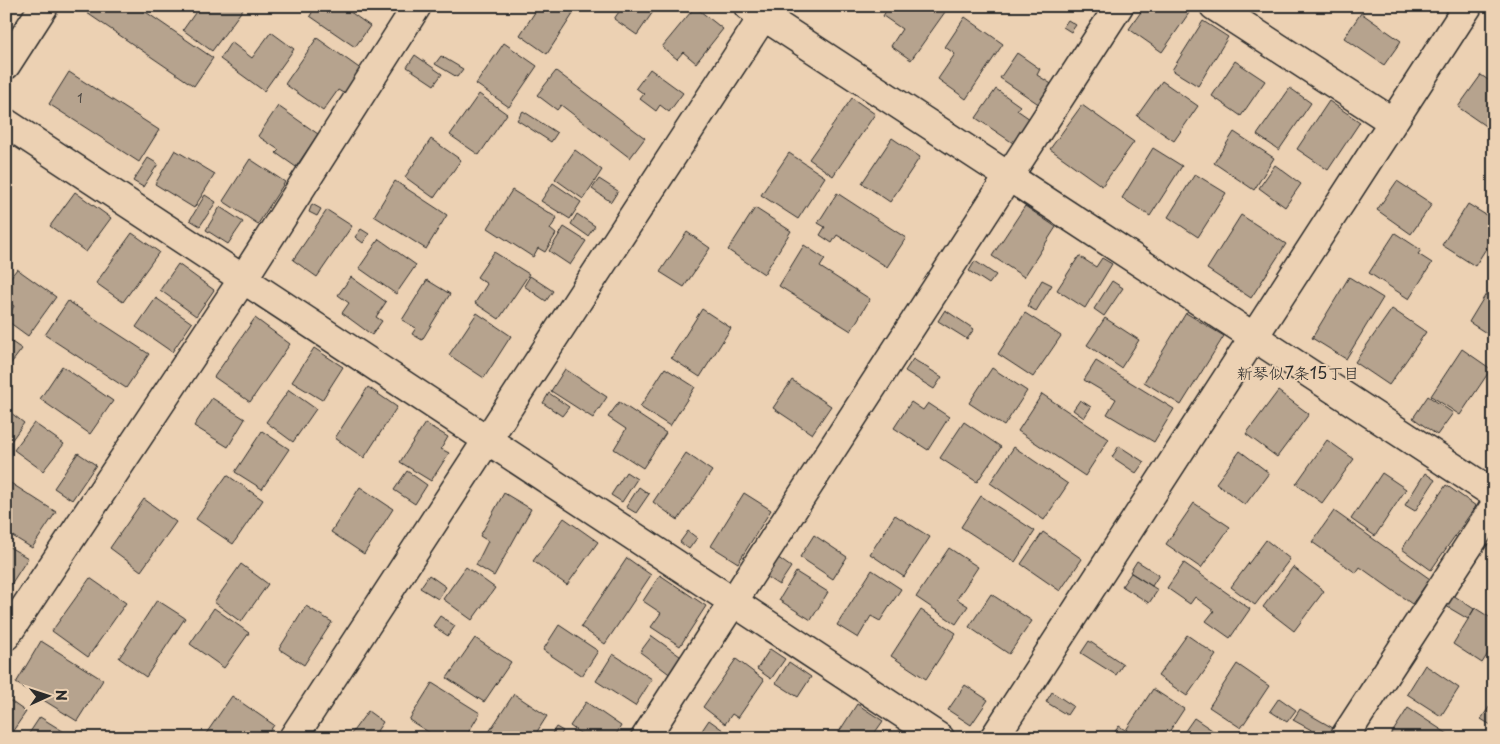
<svg xmlns="http://www.w3.org/2000/svg" width="1500" height="744" font-family="'Playpen Sans','Klee One',sans-serif">
	<style>
		.building { fill: #b6a38e; stroke: #2b2b2b }
		.lines { fill: none; stroke-linecap: round; stroke-linejoin: round }
		.minor-casing { stroke: #2b2b2b; stroke-width: 31 }
		.tertiary-casing { stroke: #2b2b2b; stroke-width: 31 }
		.minor { stroke: #ecd1b3; stroke-width: 28 }
		.tertiary { stroke: #ecd1b3; stroke-width: 28 }
		.labels { text-anchor: middle; stroke-width: 4; stroke-linejoin: round; paint-order: stroke }
		.number-label { font-size: 12px; fill: #4e4944 }
		.neighbourhood-label { font-size: 16px; fill: #2b2b2b; stroke: #ecd1b3 }
	</style>
	<rect width="100%" height="100%" fill="#ecd1b3"/>
	<filter id="ink" filterUnits="userSpaceOnUse"><feTurbulence type="fractalNoise" baseFrequency=".02" numOctaves="2"/><feDisplacementMap in="SourceGraphic" scale="10" xChannelSelector="R" yChannelSelector="G"/><feConvolveMatrix kernelMatrix="1 2 1 2 8 2 1 2 1" color-interpolation-filters="sRGB"/></filter>
	<g filter="url(#ink)">
		<path class="building" d="M91,6H137L213,58L194,86L87,13Z
			M200,6H239L243,9L212,51L183,30Z
			M316,6H342L370,26L355,47L310,16Z
			M539,6H562L573,14L547,54L520,35Z
			M623,6H657L637,35L614,19Z
			M889,6H937L945,12L911,60L891,46L902,29L883,16Z
			M1145,6H1179L1189,13L1162,52L1129,29Z
			M695,7L723,29L696,63L683,52L677,59L662,47Z
			M1361,13L1401,41L1384,65L1344,38Z
			M965,17L1003,44L966,99L938,79L955,54L945,47Z
			M1068,20L1076,25L1071,32L1063,27Z
			M1203,21L1228,37L1198,86L1172,70Z
			M271,32L294,49L264,91L220,59L231,42L252,58Z
			M317,38L362,70L345,94L338,90L323,111L285,84Z
			M504,43L537,66L509,107L476,84Z
			M1017,53L1040,69L1037,75L1053,85L1040,105L1000,78Z
			M415,55L442,74L434,85L407,67Z
			M441,56L463,69L457,77L435,64Z
			M1235,61L1265,81L1241,116L1212,96Z
			M650,69L683,93L669,112L660,105L656,111L640,99L644,94L636,88Z
			M556,71L645,138L630,158L561,105L557,110L537,95Z
			M69,72L159,130L139,162L49,104Z
			M1481,75L1494,84V132L1458,107Z
			M1162,81L1198,106L1174,141L1137,116Z
			M1290,88L1311,103L1279,150L1257,135Z
			M996,89L1020,106L1017,110L1030,119L1013,143L976,118Z
			M479,94L507,114L479,155L450,135Z
			M852,98L875,114L833,176L809,159Z
			M1329,101L1360,122L1328,170L1297,149Z
			M1082,105L1134,142L1102,186L1050,149Z
			M278,106L318,134L296,167L276,153L279,150L258,136Z
			M523,111L557,133L551,142L517,120Z
			M1234,132L1274,158L1254,190L1214,163Z
			M892,138L920,157L890,202L862,183Z
			M431,139L461,160L434,198L405,177Z
			M1153,148L1182,166L1150,216L1122,198Z
			M175,150L215,174L194,208L155,184Z
			M575,150L602,170L583,199L555,179Z
			M789,153L825,177L798,219L761,195Z
			M148,158L158,164L143,187L133,181Z
			M250,159L285,182L258,224L223,201Z
			M1275,165L1301,184L1285,207L1259,188Z
			M1195,174L1226,193L1198,237L1168,217Z
			M599,179L618,191L611,202L592,189Z
			M395,181L447,215L426,249L374,216Z
			M1397,181L1432,204L1411,234L1377,210Z
			M553,183L581,202L570,219L541,201Z
			M512,190L557,218L550,229L556,234L545,252L538,248L533,257L488,228Z
			M75,192L111,218L86,252L50,226Z
			M837,193L906,238L887,267L837,235L832,243L820,235L825,227L818,223Z
			M205,195L216,202L200,226L190,220Z
			M312,204L321,209L317,216L309,212Z
			M1468,204L1494,220V236L1475,266L1442,245Z
			M1025,206L1056,227L1024,277L992,256Z
			M220,207L243,222L228,244L206,230Z
			M755,208L791,231L764,274L728,250Z
			M327,210L352,226L317,277L293,260Z
			M577,214L595,226L588,236L571,224Z
			M1241,215L1286,244L1251,298L1207,269Z
			M564,227L586,241L570,265L549,251Z
			M361,229L369,234L363,243L355,237Z
			M687,232L710,248L684,287L660,272Z
			M132,233L159,252L123,302L96,283Z
			M1395,233L1421,250L1418,254L1432,263L1409,299L1369,273Z
			M379,239L416,265L396,294L359,268Z
			M804,245L825,259L820,267L870,299L851,331L779,286Z
			M494,252L529,274L499,319L475,303L487,284L477,277Z
			M1079,256L1096,267L1102,258L1112,264L1085,308L1057,290Z
			M975,261L996,275L989,284L969,271Z
			M178,264L214,290L196,316L160,290Z
			M17,269L56,297L28,336L6,320L14,306L6,300V283Z
			M530,276L553,291L546,301L524,286Z
			M351,277L386,302L376,317L382,321L372,335L342,313L349,303L338,295Z
			M1349,277L1383,298L1346,359L1312,338Z
			M427,280L450,294L422,340L412,334L416,328L402,320Z
			M1042,280L1052,285L1036,311L1027,306Z
			M1112,281L1123,288L1104,316L1094,309Z
			M1486,294L1494,299V338L1469,322Z
			M156,298L192,323L172,352L136,327Z
			M68,301L149,354L126,388L45,335Z
			M702,309L731,328L700,377L671,358Z
			M1392,309L1426,332L1389,385L1355,362Z
			M945,310L974,329L967,339L938,321Z
			M477,313L511,336L484,378L449,355Z
			M1025,313L1061,336L1033,377L998,354Z
			M1186,313L1224,336L1181,405L1144,382Z
			M255,318L290,344L250,402L214,377Z
			M1105,318L1139,340L1121,368L1087,345Z
			M6,338L22,349L6,370Z
			M314,348L343,367L322,400L292,382Z
			M1462,349L1491,369L1460,415L1431,396Z
			M913,359L942,377L934,389L905,371Z
			M1096,361L1174,409L1154,442L1107,414L1116,399L1084,380Z
			M62,366L113,401L90,434L40,399Z
			M665,368L695,387L670,426L640,407Z
			M992,368L1027,391L1004,426L969,403Z
			M565,369L607,397L593,418L551,391Z
			M792,380L831,406L812,434L773,408Z
			M368,387L397,407L364,458L335,438Z
			M289,390L316,409L293,442L266,422Z
			M1278,391L1309,414L1277,457L1246,434Z
			M549,393L569,407L562,416L543,403Z
			M1042,394L1109,439L1085,476L1018,431Z
			M1428,396L1453,413L1437,435L1413,418Z
			M212,398L245,419L228,447L194,426Z
			M1080,400L1091,407L1084,418L1073,410Z
			M619,402L666,433L643,468L614,449L626,429L608,417Z
			M911,402L923,410L928,403L949,417L928,450L894,428Z
			M6,409L24,423L6,448Z
			M964,422L1001,447L977,482L940,458Z
			M34,423L64,444L43,471L14,450Z
			M425,423L448,437L441,449L449,453L431,481L400,462Z
			M262,431L289,449L262,489L235,472Z
			M1327,440L1354,459L1322,503L1296,484Z
			M1119,446L1144,462L1136,473L1112,457Z
			M1014,447L1068,484L1044,520L990,483Z
			M1240,451L1269,473L1245,505L1216,483Z
			M78,453L96,465L72,500L54,488Z
			M686,453L712,471L678,520L653,502Z
			M407,471L427,485L415,504L394,490Z
			M626,472L637,479L622,502L611,495Z
			M1382,473L1406,489L1375,536L1351,519Z
			M1425,473L1435,480L1415,511L1405,505Z
			M227,475L263,500L233,544L196,519Z
			M6,480L56,512L32,548L6,532Z
			M1446,485L1476,506L1431,570L1402,549Z
			M360,487L393,509L364,554L331,532Z
			M639,487L649,494L636,513L626,507Z
			M504,493L531,509L494,576L476,565L488,541L480,536Z
			M744,493L771,510L738,563L711,546Z
			M981,496L1035,531L1015,562L961,527Z
			M144,499L176,522L141,571L110,548Z
			M1194,503L1230,527L1201,568L1166,544Z
			M1334,511L1430,579L1412,604L1360,567L1356,573L1312,542Z
			M895,515L930,537L904,577L870,554Z
			M564,518L598,542L567,585L533,561Z
			M688,531L697,538L689,549L680,542Z
			M1043,532L1082,559L1060,591L1021,564Z
			M814,535L847,557L833,579L800,557Z
			M1266,540L1290,559L1255,605L1231,587Z
			M6,545L28,558L6,592Z
			M949,548L978,567L957,599L968,606L956,624L916,597Z
			M777,557L791,567L779,585L765,576Z
			M627,558L651,575L605,644L581,627Z
			M1137,561L1159,575L1152,586L1130,572Z
			M1184,563L1250,609L1230,638L1206,621L1214,611L1195,597L1190,604L1167,588Z
			M241,564L268,584L241,622L214,602Z
			M466,567L495,588L472,620L443,599Z
			M1293,567L1324,591L1294,631L1263,607Z
			M872,570L901,589L880,621L871,616L858,638L837,625Z
			M796,572L828,592L811,620L779,600Z
			M1131,573L1158,590L1149,603L1122,586Z
			M429,575L446,587L438,599L420,588Z
			M660,575L706,606L680,646L651,627L661,613L643,601Z
			M90,578L126,603L88,657L52,631Z
			M991,594L1032,621L1009,654L969,627Z
			M1453,595L1474,609L1468,619L1446,606Z
			M157,600L185,618L146,677L119,658Z
			M306,606L332,622L304,665L279,649Z
			M214,608L249,633L224,668L190,644Z
			M1475,608L1494,620V644L1482,663L1453,644Z
			M921,610L956,633L926,679L891,656Z
			M440,616L455,626L448,636L433,626Z
			M559,625L598,651L582,676L543,650Z
			M1187,635L1216,655L1187,696L1158,676Z
			M652,636L684,659L672,676L640,652Z
			M475,638L511,662L484,702L447,678Z
			M41,641L103,680L77,721L16,683Z
			M1089,641L1123,664L1116,675L1081,653Z
			M770,649L785,659L771,679L757,669Z
			M613,654L652,679L635,706L596,681Z
			M736,659L764,680L738,718L732,714L725,724L703,707Z
			M789,662L811,677L798,697L776,683Z
			M1237,664L1269,686L1241,728L1209,707Z
			M1425,665L1459,688L1441,716L1407,694Z
			M432,683L480,713L465,738H438L409,720Z
			M965,685L988,700L971,725L948,710Z
			M1153,689L1184,709L1165,738H1138L1126,730Z
			M1052,692L1073,706L1067,715L1046,702Z
			M514,694L547,716L533,738H485Z
			M232,696L274,725L265,738H258L249,732L245,738H203Z
			M6,698L26,712L8,738H6Z
			M1279,698L1296,710L1287,722L1270,711Z
			M1494,700V727L1481,719Z
			M586,702L621,726L614,738H587L570,726Z
			M857,704L883,721L871,738H835Z
			M1408,708L1454,738H1393L1390,736Z
			M1300,709L1333,728L1326,738L1293,720Z
			M368,711L383,722L377,731L385,738H348Z
			M40,717L74,738H26Z
			M1194,718L1215,732L1211,738H1180Z
			M709,720L734,738H697Z
			M1119,726L1137,738H1110Z
			M556,727L563,731L559,738H549Z"/>
		<g class="lines">
			<g class="minor-casing">
				<path id="minor" d="M748,6L1494,494
					M1214,6L1393,122
					M6,123L940,738
					M6,636L243,279L417,6
					M293,738L770,6
					M645,738L1119,6
					M994,738L1468,6
					M1344,738L1494,507"/>
			</g>
			<g class="tertiary-casing">
				<path id="tertiary" d="M6,65L44,6"/>
			</g>
			<use href="#minor" class="minor"/>
			<use href="#tertiary" class="tertiary"/>
		</g>
	</g>
	<g class="labels">
		<g class="number-label">
			<text x="80" y="103">1</text>
		</g>
		<g class="neighbourhood-label">
			<text x="1298" y="379">新琴似7条15丁目</text>
		</g>
	</g>
	<rect width="1500" height="744" fill="none" stroke="#ecd1b3" stroke-width="25"/>
	<rect x="12" y="12" width="1475" height="719" fill="none" stroke="#2b2b2b" stroke-width="2" filter="url(#ink)"/>
	<g transform="translate(48 696) rotate(87)" stroke="#ecd1b3" stroke-width="4" paint-order="stroke">
	<path d="M0-4L9 19L0 12L-9 19Z" fill="#2b2b2b"/>
	<text y="-8" font-size="14" font-weight="bold" text-anchor="middle" fill="#2b2b2b">N</text>
	</g>
</svg>
